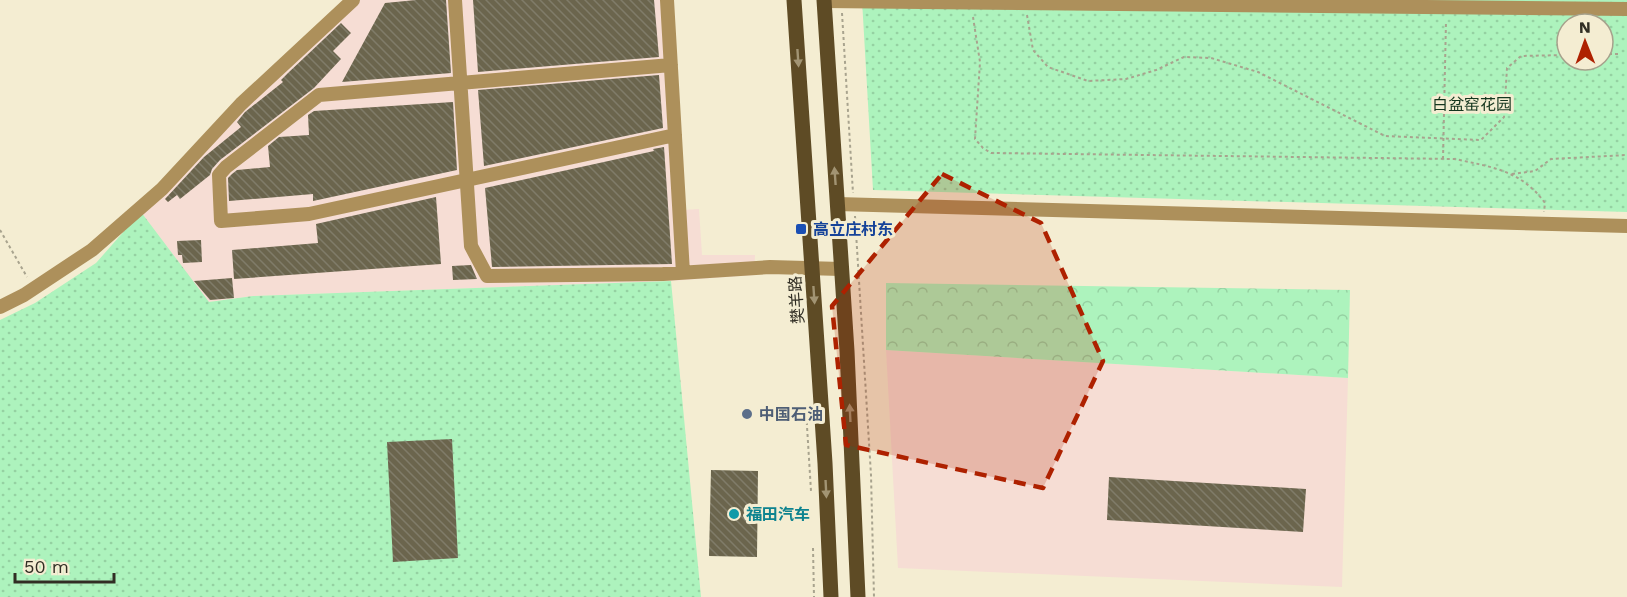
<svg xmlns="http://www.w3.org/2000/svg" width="1627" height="597" font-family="'Work Sans','Noto Sans SC',sans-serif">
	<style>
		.industrial { fill: #f6ddd4 }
		.grass { fill: url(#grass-dots); fill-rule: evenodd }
		.forest { fill: url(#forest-crowns) }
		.building { fill: url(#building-back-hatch) }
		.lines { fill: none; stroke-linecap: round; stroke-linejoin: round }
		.path { stroke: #a8a38e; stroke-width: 2; stroke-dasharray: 3 3; stroke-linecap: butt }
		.minor { stroke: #ad905b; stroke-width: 14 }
		.major { stroke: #5e4b25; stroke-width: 15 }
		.oneway { fill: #a29473 }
		.marked { fill: #ae2100; fill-opacity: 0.2; stroke: #ae2100; stroke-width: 4.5; stroke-dasharray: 12 8; stroke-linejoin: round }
		.transit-dot { fill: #1a4fb4; stroke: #f4edd2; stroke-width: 2 }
		.service-dot { fill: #5c6f8a; stroke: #f4edd2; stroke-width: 2 }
		.culture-dot { fill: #0f9aa8; stroke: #f4edd2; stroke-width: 2 }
		.labels { text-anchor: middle; stroke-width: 6; stroke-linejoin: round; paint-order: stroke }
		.park-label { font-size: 16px; fill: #14361e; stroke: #f4edd2 }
		.transit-label { font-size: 16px; font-weight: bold; fill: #164399; stroke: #f4edd2; text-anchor: start }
		.street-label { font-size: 16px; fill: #312e24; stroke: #f4edd2 }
		.service-label { font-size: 16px; font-weight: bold; fill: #4e5e75; stroke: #f4edd2; text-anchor: start }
		.culture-label { font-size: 16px; font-weight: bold; fill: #0d838f; stroke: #f4edd2; text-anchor: start }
	</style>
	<defs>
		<pattern id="grass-dots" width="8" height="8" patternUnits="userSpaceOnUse" patternTransform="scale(1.5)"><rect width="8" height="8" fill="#adf3bd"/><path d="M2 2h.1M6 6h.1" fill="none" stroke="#95d1a2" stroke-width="1.8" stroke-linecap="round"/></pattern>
		<pattern id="forest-crowns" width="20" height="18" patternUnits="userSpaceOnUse" patternTransform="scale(1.5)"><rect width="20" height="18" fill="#adf3bd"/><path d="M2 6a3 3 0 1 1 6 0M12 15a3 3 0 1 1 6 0" fill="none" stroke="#95d1a2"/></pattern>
		<pattern id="building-back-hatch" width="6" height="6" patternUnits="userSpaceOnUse" patternTransform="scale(1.5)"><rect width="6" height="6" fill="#6b654d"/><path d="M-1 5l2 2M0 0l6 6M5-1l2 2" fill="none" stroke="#807c69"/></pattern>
	</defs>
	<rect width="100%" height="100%" fill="#f4edd2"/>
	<path class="industrial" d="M358,0H671L683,210L699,209L702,255H755L754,275L671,281L253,296L208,302L141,212L189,170L244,106Z
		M886,350L1348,378L1342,587L898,568Z"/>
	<path class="grass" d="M862,0H1627V212L873,190ZM1567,24H1603V60H1567Z
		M141,212L209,302L253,296L671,281L701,597H0V320L35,303L96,263Z"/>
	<path class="forest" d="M886,283L1350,290L1348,378L886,350Z"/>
	<path class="building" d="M416,0H446L451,73L342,82L385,3Z
		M473,0H654L659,57L478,72Z
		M341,23L351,33L333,51L341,59L314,88L220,160L212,169L210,175L180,199L177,195L168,202L165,199L204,157L241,127L237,122L245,112L283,82L281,80L288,73Z
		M659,75L663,128L484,166L478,90Z
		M453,102L457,170L313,201V194L229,201L228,178L232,174L237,170L270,167L268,146L279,137L309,135L308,115L314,111Z
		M664,147L672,264L492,267L485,188L654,151L653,149Z
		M436,197L441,264L234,279L232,250L318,243L316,224Z
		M201,240L202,262L183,263L182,255H178L177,241Z
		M471,265L477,279L453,280L452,266Z
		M232,278L234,298L210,300L194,281Z
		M452,439L458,558L393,562L387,442Z
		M711,470L758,471L757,557L709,556Z
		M1109,477L1306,489L1303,532L1107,520Z"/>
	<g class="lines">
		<path class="path" d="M842,13L853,193
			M1027,15L1033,50L1048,67L1088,81L1126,79L1156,70L1184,57L1211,58L1258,72L1385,136L1481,140L1504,117L1507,68L1521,56L1567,55
			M973,17L980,62L975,139L983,148L991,153L1455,159C1491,167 1521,170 1545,203L1544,212
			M1603,54H1618
			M1443,159L1446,21
			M1512,174L1535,171L1551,159L1627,155
			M855,216L871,475L874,597
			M0,230L27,277
			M806,410L811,491
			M813,548L814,597"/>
		<path class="minor" d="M455,0L471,246L487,276L663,274L770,267L841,269
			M667,0L683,273
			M824,1L1627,9
			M671,65L319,95L226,167L219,175L221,221L309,214L675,135
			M837,204L1627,226
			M0,307L24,295L92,250L162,189L241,104L353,0"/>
		<path class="major" d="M794,0L825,463L831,597
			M824,0L847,351L858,597"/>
	</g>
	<defs><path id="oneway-solid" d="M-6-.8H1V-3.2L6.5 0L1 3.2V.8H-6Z" transform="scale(1.5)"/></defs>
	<g class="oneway">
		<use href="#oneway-solid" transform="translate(798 58) rotate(86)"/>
		<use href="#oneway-solid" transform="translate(835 176) rotate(-94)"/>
		<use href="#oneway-solid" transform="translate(814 295) rotate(86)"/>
		<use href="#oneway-solid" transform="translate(850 413) rotate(-93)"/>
		<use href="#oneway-solid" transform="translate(826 489) rotate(87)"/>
	</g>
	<path class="marked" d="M942,174L1041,223L1103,361L1043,488L846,445L832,306Z"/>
	<rect class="transit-dot" x="795" y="223" width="12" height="12" rx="3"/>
	<circle class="service-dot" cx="747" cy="414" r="6"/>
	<circle class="culture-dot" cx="734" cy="514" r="6"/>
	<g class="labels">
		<g class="park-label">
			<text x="1472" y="110">白盆窑花园</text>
		</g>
		<g class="transit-label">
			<text x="813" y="235">高立庄村东</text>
		</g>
		<g class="street-label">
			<text transform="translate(796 300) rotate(-94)" y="6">樊羊路</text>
		</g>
		<g class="service-label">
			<text x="759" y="420">中国石油</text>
		</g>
		<g class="culture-label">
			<text x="746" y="520">福田汽车</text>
		</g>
	</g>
	<g transform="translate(1585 42) rotate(359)"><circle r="28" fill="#f4edd2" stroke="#a6a18c" stroke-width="1.5"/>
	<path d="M0-4.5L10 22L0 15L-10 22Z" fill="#ae2100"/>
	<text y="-9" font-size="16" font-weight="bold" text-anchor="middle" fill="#312e24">N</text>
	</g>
	<path d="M15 573v9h99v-9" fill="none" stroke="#312e24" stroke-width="3"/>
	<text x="24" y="573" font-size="18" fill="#312e24" stroke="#f4edd2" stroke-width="4.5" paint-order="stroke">50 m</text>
</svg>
